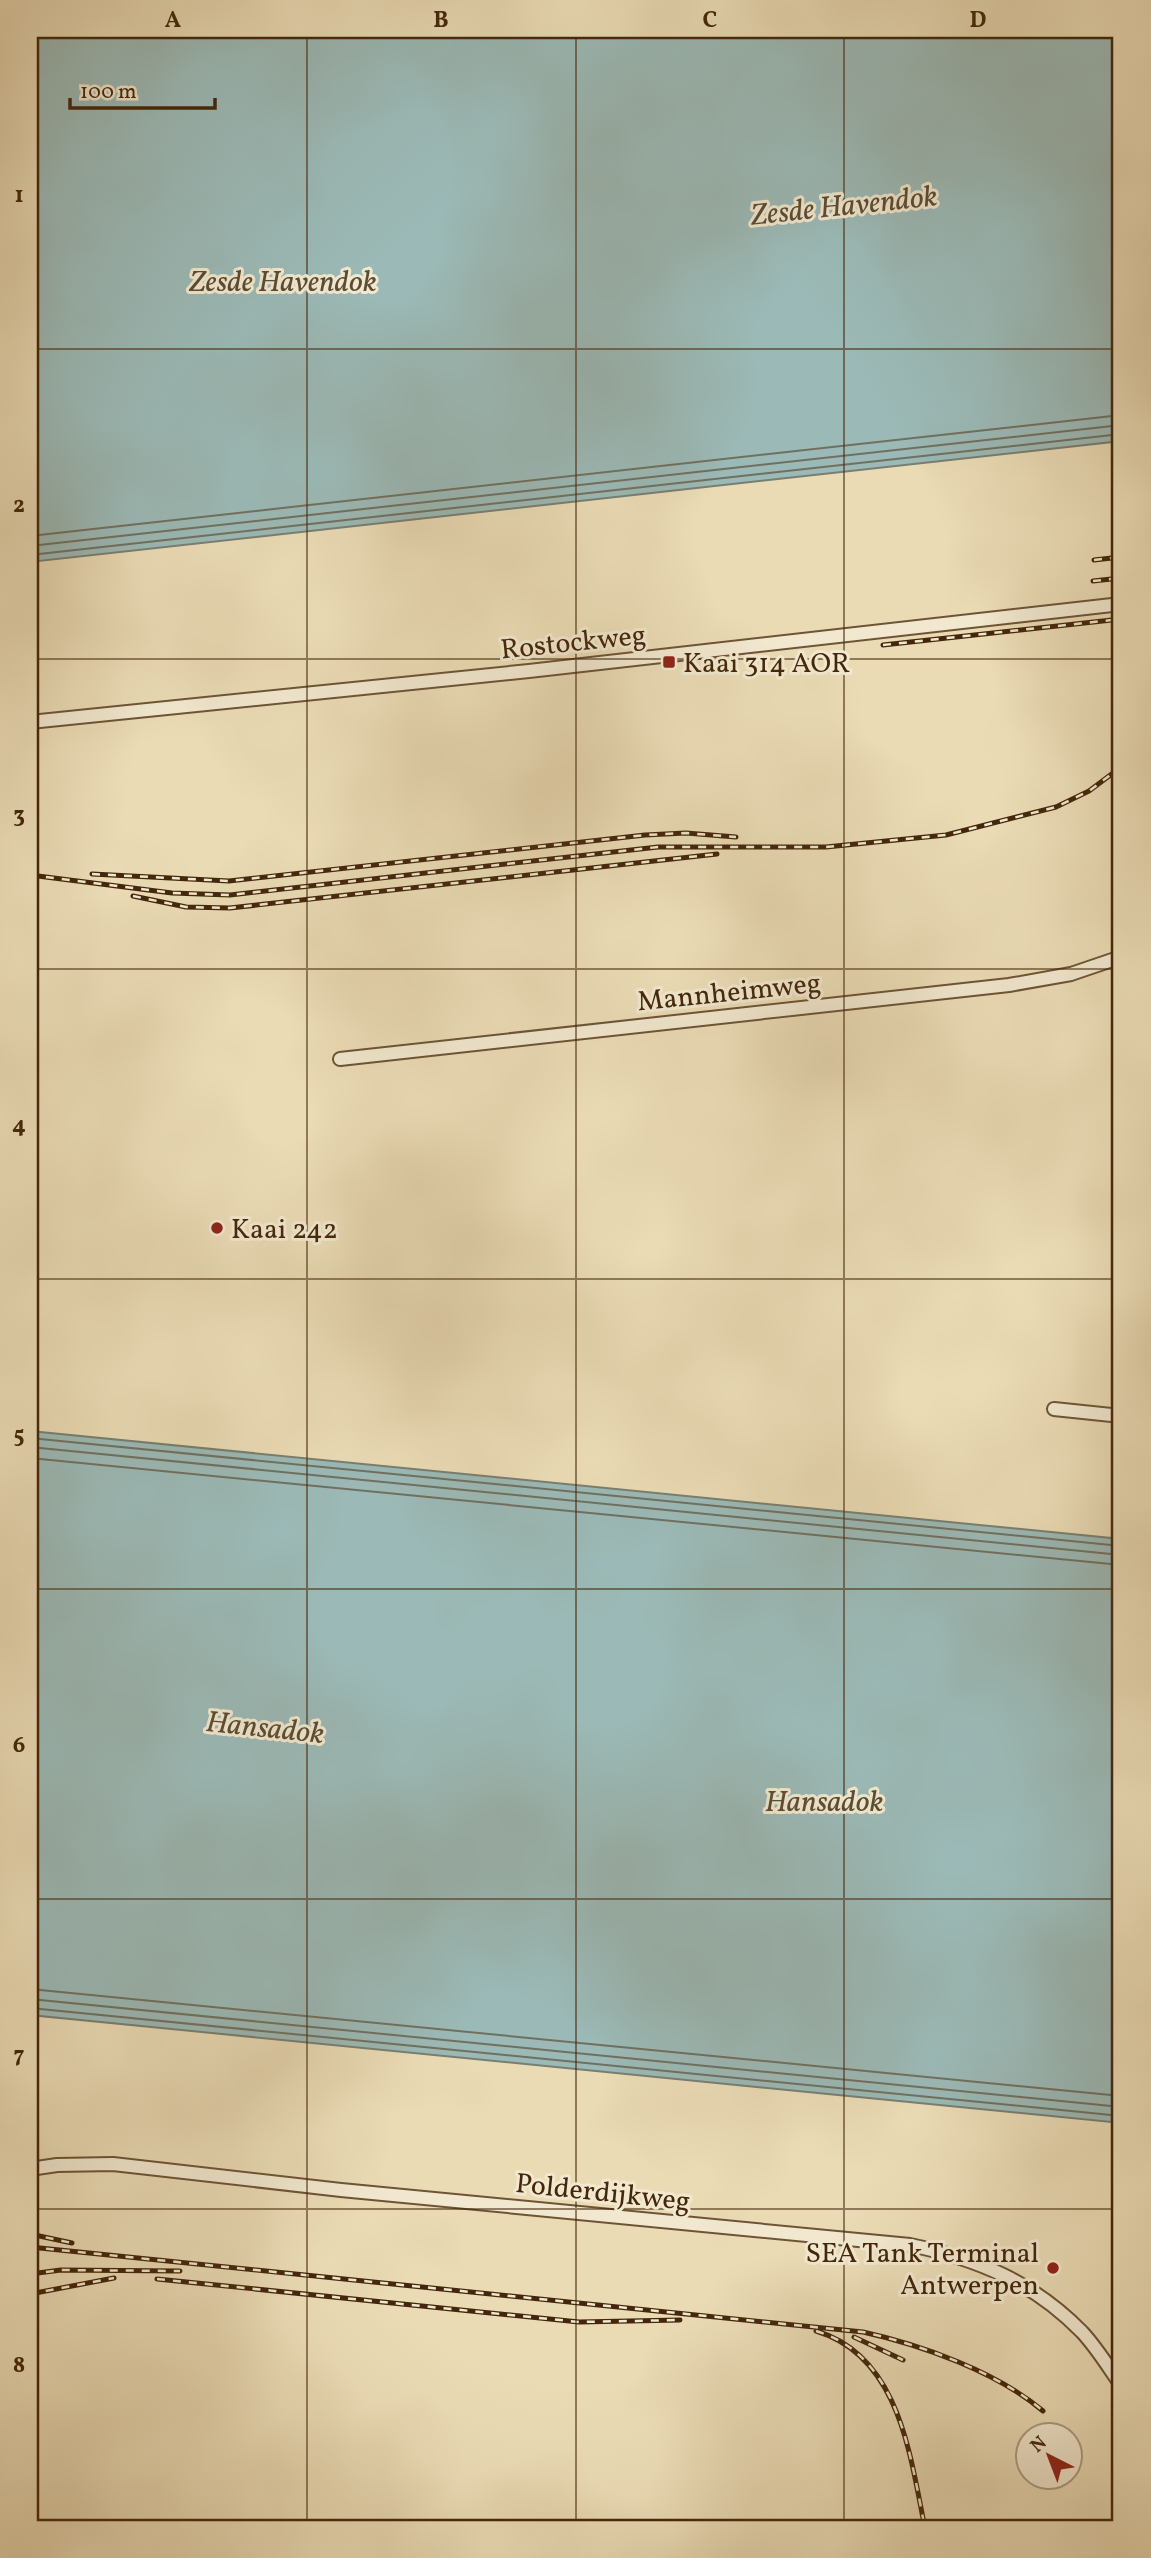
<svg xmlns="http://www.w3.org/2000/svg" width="1151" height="2558" font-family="Vollkorn,serif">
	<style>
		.water { fill: #9bb9b6; stroke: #787f71; stroke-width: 2 }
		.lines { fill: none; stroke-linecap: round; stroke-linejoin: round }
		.shore { stroke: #707060; stroke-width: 2 }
		.minor-casing { stroke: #6e5435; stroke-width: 16 }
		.minor { stroke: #f1e8cf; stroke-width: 12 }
		.rail-casing { stroke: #44270a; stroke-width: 5 }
		.rail { stroke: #f1e8cf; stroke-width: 2.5; stroke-dasharray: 8; stroke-linecap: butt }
		.grid { fill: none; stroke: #44270a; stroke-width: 2; stroke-opacity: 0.55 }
		.poi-dot { fill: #8f2418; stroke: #f1e8cf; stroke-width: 2.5 }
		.labels { text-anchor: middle; stroke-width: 6; stroke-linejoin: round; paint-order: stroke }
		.street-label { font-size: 28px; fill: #44270a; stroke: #f1e8cf }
		.poi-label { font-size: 28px; fill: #44270a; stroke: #f1e8cf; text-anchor: start }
		.water-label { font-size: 30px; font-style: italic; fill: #5a4c35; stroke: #f1e8cf }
		.neatline { fill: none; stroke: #44270a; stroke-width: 2.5 }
		.grid-label { font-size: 23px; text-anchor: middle; font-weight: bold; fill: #44270a }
	</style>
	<rect width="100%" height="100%" fill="#eadbb5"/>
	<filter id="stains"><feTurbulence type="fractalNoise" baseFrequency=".00286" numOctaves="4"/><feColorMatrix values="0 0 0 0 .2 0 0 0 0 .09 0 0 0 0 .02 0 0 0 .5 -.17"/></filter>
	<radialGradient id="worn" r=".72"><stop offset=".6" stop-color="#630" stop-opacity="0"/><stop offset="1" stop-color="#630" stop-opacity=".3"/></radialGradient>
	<path class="water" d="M30,30H1121V441L30,562Z
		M30,1431L1121,1539V2123L30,2015Z"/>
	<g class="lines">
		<path class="shore" d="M30,536L1121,415
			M30,546L1121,425
			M30,555L1121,434
			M30,1438L1121,1546
			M30,1447L1121,1555
			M30,1458L1121,1565
			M30,1989L1121,2096
			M30,1999L1121,2107
			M30,2008L1121,2116"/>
		<g class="minor-casing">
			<path id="minor" d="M30,722L529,671L1121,604
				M340,1059L1009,985L1071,974L1121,957
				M1054,1409L1121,1416
				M30,2169L57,2165L113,2164L341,2190L910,2245C978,2259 1033,2282 1082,2332C1097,2348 1109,2368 1121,2385"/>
		</g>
		<use href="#minor" class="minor"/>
		<g class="rail-casing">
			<path id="rail" d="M1094,560L1112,558
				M1093,581L1121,578
				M883,645L1121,619
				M92,874L229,881L645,835L686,833L736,837
				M30,875L172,893L230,895L658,847H826L946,835L1056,807L1089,791L1121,767
				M133,896L186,907L230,908L717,854
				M30,2234L72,2243
				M30,2247L863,2332C922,2345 997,2372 1043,2411
				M30,2274L61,2270L180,2271
				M157,2279L579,2322L680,2320
				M30,2294L114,2278
				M816,2331C900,2356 910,2456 925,2528
				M854,2337L903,2360"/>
		</g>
		<use href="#rail" class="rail"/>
	</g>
	<path class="grid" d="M307,30V2528M576,30V2528M844,30V2528M30,349H1121M30,659H1121M30,969H1121M30,1279H1121M30,1589H1121M30,1899H1121M30,2209H1121"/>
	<g class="poi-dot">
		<rect x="662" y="655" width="14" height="14" rx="3.5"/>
		<circle cx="217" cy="1228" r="7"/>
		<circle cx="1053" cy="2268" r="7"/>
	</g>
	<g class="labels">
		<g class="street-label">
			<text transform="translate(573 641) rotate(-6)" y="10">Rostockweg</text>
			<text transform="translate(729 991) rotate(-6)" y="10">Mannheimweg</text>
			<text transform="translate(603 2191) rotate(6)" y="10">Polderdijkweg</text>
		</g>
		<g class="poi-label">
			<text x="683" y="672">Kaai 314 AOR</text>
			<text x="231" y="1238">Kaai 242</text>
			<text x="1039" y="2262" text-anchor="end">SEA Tank Terminal<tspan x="1039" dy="32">Antwerpen</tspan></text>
		</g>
		<g class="water-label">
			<text transform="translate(844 205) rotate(-6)" y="10">Zesde Havendok</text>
			<text x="283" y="291">Zesde Havendok</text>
			<text transform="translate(265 1727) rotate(6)" y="10">Hansadok</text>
			<text x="824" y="1811">Hansadok</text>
		</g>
	</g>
	<rect width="1151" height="2558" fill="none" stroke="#eadbb5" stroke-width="77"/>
	<g transform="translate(1049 2456) rotate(318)"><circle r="33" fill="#f1e8cf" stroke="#ac9b80" stroke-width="2"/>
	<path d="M0-5L12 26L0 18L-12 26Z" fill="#8f2418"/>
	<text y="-10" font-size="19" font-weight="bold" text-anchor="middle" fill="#44270a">N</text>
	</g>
	<path d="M70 98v10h145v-10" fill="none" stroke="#44270a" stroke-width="3.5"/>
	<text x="80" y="98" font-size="21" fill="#44270a" stroke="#f1e8cf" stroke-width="5" paint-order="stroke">100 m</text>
	<rect x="38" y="38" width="1074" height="2482" class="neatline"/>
	<g class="grid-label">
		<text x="173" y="27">A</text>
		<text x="441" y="27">B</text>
		<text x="710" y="27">C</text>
		<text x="978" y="27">D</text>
		<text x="19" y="202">1</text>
		<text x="19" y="512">2</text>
		<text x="19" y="822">3</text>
		<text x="19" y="1132">4</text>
		<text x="19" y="1442">5</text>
		<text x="19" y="1752">6</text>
		<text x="19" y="2062">7</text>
		<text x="19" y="2372">8</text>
	</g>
	<rect width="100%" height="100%" filter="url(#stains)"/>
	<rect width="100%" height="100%" fill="url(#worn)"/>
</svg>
